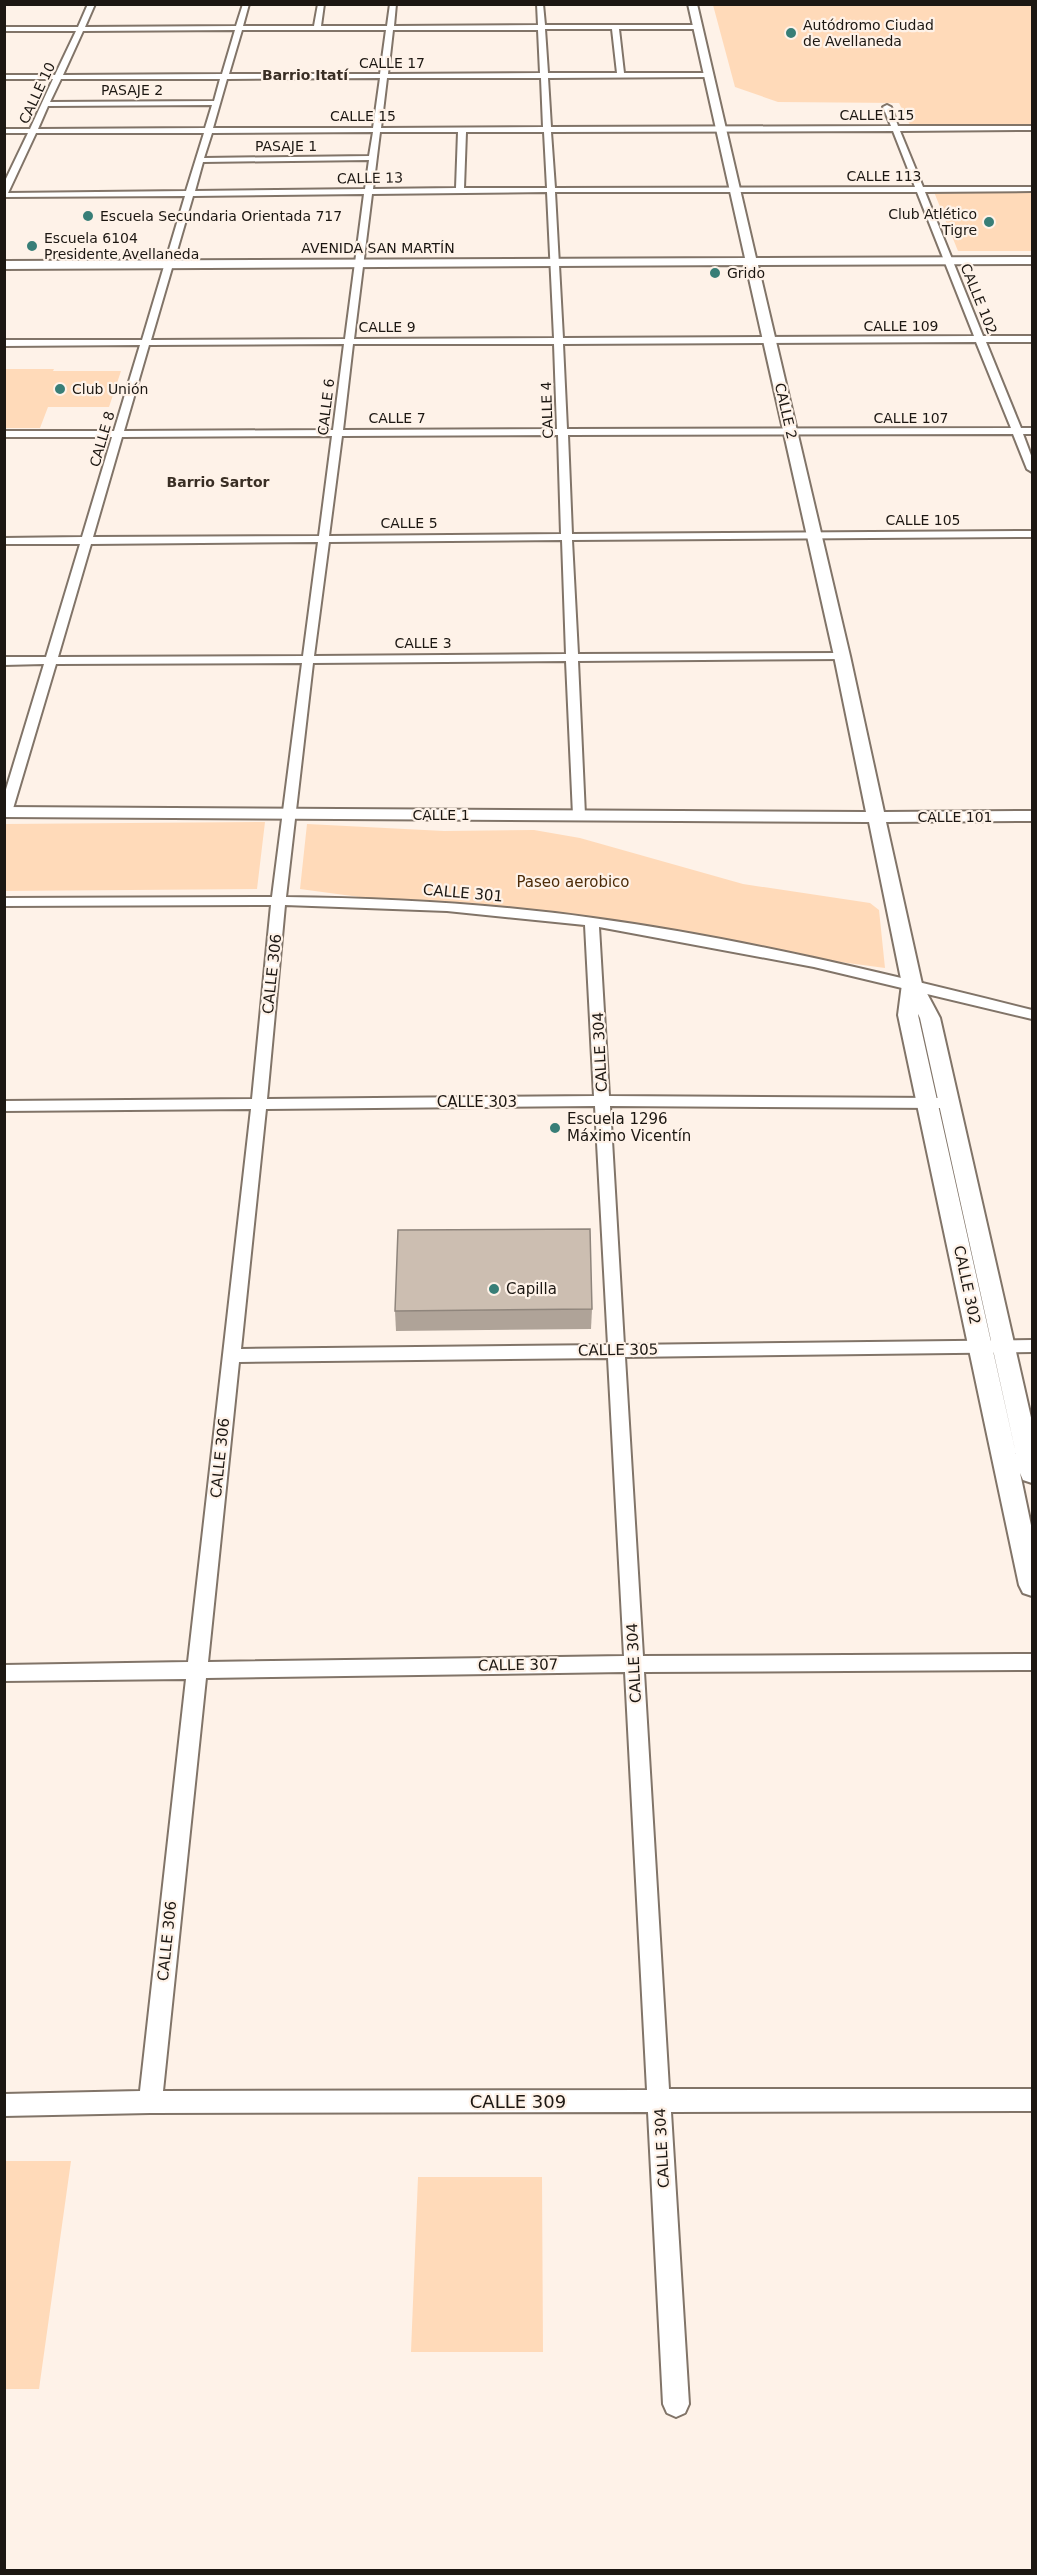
<svg xmlns="http://www.w3.org/2000/svg" width="1037" height="2575" font-family="'DejaVu Sans',sans-serif">
	<style>
		.green { fill: #ffdab9 }
		.lines { fill: none; stroke-linecap: round; stroke-linejoin: round }
		.street-casing { stroke: #817468; stroke-width: 4 }
		.secondary-casing { stroke: #817468; stroke-width: 4 }
		.street { fill: #fff; fill-rule: evenodd }
		.secondary { fill: #fff; fill-rule: evenodd }
		.wall { fill: #afa398 }
		.building { fill: #ccbeb1; stroke: #8f857c; stroke-width: 1.5 }
		.poi-dot { fill: #387e77; stroke: #fef2e8; stroke-width: 2 }
		.labels { text-anchor: middle; stroke-width: 4.5; stroke-linejoin: round; paint-order: stroke }
		.far-poi-label { font-size: 14px; fill: #1c1712; stroke: #fef2e8; text-anchor: start }
		.far-street-label { font-size: 14px; fill: #1c1712; stroke: #fef2e8 }
		.far-neighbourhood-label { font-size: 14px; font-weight: bold; fill: #392e24; stroke: #fef2e8 }
		.park-label { font-size: 15px; fill: #4c2b07; stroke: #fef2e8 }
		.street-label { font-size: 15px; fill: #1c1712; stroke: #fef2e8 }
		.poi-label { font-size: 15px; fill: #1c1712; stroke: #fef2e8; text-anchor: start }
		.near-street-label { font-size: 18px; fill: #1c1712; stroke: #fef2e8 }
	</style>
	<rect width="100%" height="100%" fill="#fef2e8"/>
	<path class="green" d="M713,5H1032V127H911L899,103L778,102L735,87Z
		M934,192H1032V251H958Z
		M5,369H54L53,371H121L109,407H48L40,428H5Z
		M265,822L257,889L5,891V824Z
		M307,824L444,831L534,830L580,838L743,884L870,903L879,910L885,968L300,889Z
		M4,2161H71L39,2389H5Z
		M418,2177H542L543,2352H411Z"/>
	<g class="lines">
		<g class="street-casing">
			<path id="street" d="M88,4H95L85,27L236,26L243,4H249L243,26H314L318,4H324L321,26H387L390,4H396L394,26L538,25L537,4H543L545,25H697L700,27L697,29H619L624,73H708L711,77L548,78L551,127L891,126L883,107L887,105L891,107L898,126H1032V130L900,131L923,187H1032V191L925,192L983,336H1032V342H986L1021,428H1032V434H1023L1032,458V472L1027,469L1013,434L568,435L572,534L1032,531V537L572,540L578,654L842,653L848,656L842,659L578,661L585,815L579,819L573,815L566,661L313,663L286,897C388,898 492,904 593,918C741,938 888,974 1032,1010V1019L814,967L599,927L609,1096L940,1098L948,1103L940,1108L610,1106L624,1345L1032,1340V1352L625,1357L643,1656L1032,1654V1670L644,1672L669,2089H1032V2111L671,2112L689,2404L685,2413L676,2417L667,2413L663,2404L648,2112L150,2113L4,2116V2094L140,2091L186,1679L4,1681V1665L188,1662L251,1109L4,1111V1101L252,1099L271,905L4,906V898L272,897L302,663L56,664L12,812L4,815V796L44,664L4,665V657H46L80,544H4V538L82,537L112,437H4V431H114L140,345L4,346V340H142L185,196L4,197V183L28,133H4V129H30L53,79H4V75H55L76,31H4V27H78ZM545,29H612L617,73H548ZM235,30L222,74L63,75L83,31ZM242,30H386L380,74H229ZM393,30H538L540,73L388,74ZM380,78L373,128H213L227,79ZM387,78H541L543,127L381,128ZM61,79H220L214,101L50,102ZM212,105L205,128L38,129L48,106ZM893,131L915,187L555,188L551,132ZM373,132L369,156L204,158L212,133ZM380,132H458L456,188L373,189ZM466,132H544L547,188H464ZM36,133H204L186,191L8,193ZM369,160L365,189L195,191L203,162ZM547,192L554,338L354,339L372,194ZM555,192H917L974,336L563,338ZM364,194L345,339L151,340L193,196ZM976,342L1011,428L567,429L563,344ZM344,344L333,430L124,431L149,345ZM353,344H554L557,429L343,430ZM558,435L561,534L329,536L342,436ZM332,436L319,536L93,537L122,437ZM562,540L566,654L314,656L329,542ZM318,542L303,656L58,657L91,544ZM285,905L447,911L585,925L594,1096L267,1099ZM595,1106L608,1345L241,1349L266,1109ZM608,1358L624,1656L208,1662L239,1362ZM625,1672L647,2090L163,2091L206,1678Z"/>
		</g>
		<g class="secondary-casing">
			<path id="secondary" d="M688,4H697L756,258L1032,257V264L758,265L850,656L884,812L1032,811V821L886,822L922,984L940,1018L1032,1422V1483L1023,1480L1020,1473L1032,1530V1596L1023,1593L1019,1585L898,1015L902,984L869,822L4,817V807L866,812L834,656L746,265L4,269V261L745,258ZM918,1014L920,1018L1016,1454L918,1015Z"/>
		</g>
		<use href="#street" class="street"/>
		<use href="#secondary" class="secondary"/>
	</g>
	<path class="wall" d="M592,1309L591,1329L396,1331L395,1311Z"/>
	<path class="building" d="M590,1229L592,1309L395,1311L398,1230Z"/>
	<g class="poi-dot">
		<circle cx="791" cy="33" r="6"/>
		<circle cx="88" cy="216" r="6"/>
		<circle cx="989" cy="222" r="6"/>
		<circle cx="32" cy="246" r="6"/>
		<circle cx="715" cy="273" r="6"/>
		<circle cx="60" cy="389" r="6"/>
		<circle cx="555" cy="1128" r="6"/>
		<circle cx="494" cy="1289" r="6"/>
	</g>
	<g class="labels">
		<g class="far-poi-label">
			<text x="803" y="30">Autódromo Ciudad<tspan x="803" dy="16">de Avellaneda</tspan></text>
			<text x="977" y="219" text-anchor="end">Club Atlético<tspan x="977" dy="16">Tigre</tspan></text>
			<text x="100" y="221">Escuela Secundaria Orientada 717</text>
			<text x="44" y="243">Escuela 6104<tspan x="44" dy="16">Presidente Avellaneda</tspan></text>
			<text x="727" y="278">Grido</text>
			<text x="72" y="394">Club Unión</text>
		</g>
		<g class="far-street-label">
			<text x="392" y="68">CALLE 17</text>
			<text x="132" y="95">PASAJE 2</text>
			<text transform="translate(37 93) rotate(-65)" y="5">CALLE 10</text>
			<text x="877" y="120">CALLE 115</text>
			<text x="363" y="121">CALLE 15</text>
			<text x="286" y="151">PASAJE 1</text>
			<text x="884" y="181">CALLE 113</text>
			<text transform="translate(370 178) rotate(-1)" y="5">CALLE 13</text>
			<text x="378" y="253">AVENIDA SAN MARTÍN</text>
			<text transform="translate(979 299) rotate(68)" y="5">CALLE 102</text>
			<text x="901" y="331">CALLE 109</text>
			<text x="387" y="332">CALLE 9</text>
			<text transform="translate(326 407) rotate(-83)" y="5">CALLE 6</text>
			<text transform="translate(547 410) rotate(-92)" y="5">CALLE 4</text>
			<text transform="translate(786 411) rotate(77)" y="5">CALLE 2</text>
			<text x="397" y="423">CALLE 7</text>
			<text x="911" y="423">CALLE 107</text>
			<text transform="translate(102 439) rotate(-74)" y="5">CALLE 8</text>
			<text x="923" y="525">CALLE 105</text>
			<text x="409" y="528">CALLE 5</text>
			<text x="423" y="648">CALLE 3</text>
			<text x="441" y="820">CALLE 1</text>
			<text x="955" y="822">CALLE 101</text>
		</g>
		<g class="far-neighbourhood-label">
			<text x="305" y="80">Barrio Itatí</text>
			<text x="218" y="487">Barrio Sartor</text>
		</g>
		<g class="park-label">
			<text x="573" y="887">Paseo aerobico</text>
		</g>
		<g class="street-label">
			<text transform="translate(463 893) rotate(5)" y="5">CALLE 301</text>
			<text transform="translate(272 974) rotate(-84)" y="5">CALLE 306</text>
			<text transform="translate(600 1052) rotate(-93)" y="5">CALLE 304</text>
			<text x="477" y="1107">CALLE 303</text>
			<text transform="translate(967 1285) rotate(78)" y="5">CALLE 302</text>
			<text transform="translate(618 1350) rotate(-1)" y="5">CALLE 305</text>
			<text transform="translate(220 1458) rotate(-84)" y="5">CALLE 306</text>
			<text transform="translate(634 1663) rotate(-93)" y="5">CALLE 304</text>
			<text transform="translate(518 1665) rotate(-1)" y="5">CALLE 307</text>
			<text transform="translate(167 1941) rotate(-84)" y="5">CALLE 306</text>
			<text transform="translate(662 2148) rotate(-93)" y="5">CALLE 304</text>
		</g>
		<g class="poi-label">
			<text x="567" y="1124">Escuela 1296<tspan x="567" dy="17">Máximo Vicentín</tspan></text>
			<text x="506" y="1294">Capilla</text>
		</g>
		<g class="near-street-label">
			<text x="518" y="2108">CALLE 309</text>
		</g>
	</g>
	<rect width="1037" height="2575" fill="none" stroke="#1c1712" stroke-width="12"/>
</svg>
